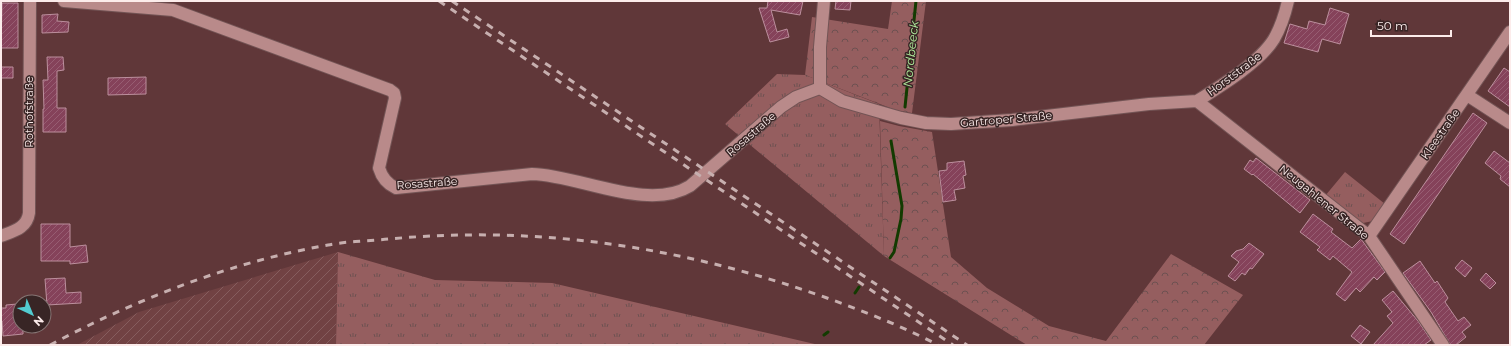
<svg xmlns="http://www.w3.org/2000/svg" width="1511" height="346" font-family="Montserrat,sans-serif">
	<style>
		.industrial { fill: url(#industrial-furrows) }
		.grass { fill: url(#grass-tufts) }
		.forest { fill: url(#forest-crowns) }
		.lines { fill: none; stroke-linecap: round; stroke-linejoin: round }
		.stream { stroke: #133b01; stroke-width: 3 }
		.building { fill: url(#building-hatch); stroke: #bc8f9d }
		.street-casing { stroke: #735455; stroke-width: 14 }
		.street { stroke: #b98a8a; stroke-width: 12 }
		.rail { stroke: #c7afaf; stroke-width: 3; stroke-dasharray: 7 7; stroke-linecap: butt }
		.labels { text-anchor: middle; stroke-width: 3; stroke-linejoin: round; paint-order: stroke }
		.street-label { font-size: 11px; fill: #fceceb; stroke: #382525 }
		.water-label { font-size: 12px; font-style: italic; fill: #b1ee9d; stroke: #382525 }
	</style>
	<defs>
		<pattern id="industrial-furrows" width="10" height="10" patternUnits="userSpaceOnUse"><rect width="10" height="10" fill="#714243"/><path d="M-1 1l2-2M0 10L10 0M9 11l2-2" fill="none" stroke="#865d5e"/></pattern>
		<pattern id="grass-tufts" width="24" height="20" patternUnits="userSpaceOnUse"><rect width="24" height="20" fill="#955e5f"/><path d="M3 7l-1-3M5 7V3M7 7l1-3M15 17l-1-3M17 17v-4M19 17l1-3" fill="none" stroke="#6d5151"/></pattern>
		<pattern id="forest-crowns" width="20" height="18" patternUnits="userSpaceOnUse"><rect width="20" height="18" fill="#955e5f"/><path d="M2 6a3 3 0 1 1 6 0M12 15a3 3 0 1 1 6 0" fill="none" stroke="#6d5151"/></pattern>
		<pattern id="building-hatch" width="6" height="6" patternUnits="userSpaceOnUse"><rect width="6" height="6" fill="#85425a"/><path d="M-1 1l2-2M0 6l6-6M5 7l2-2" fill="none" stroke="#975d72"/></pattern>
	</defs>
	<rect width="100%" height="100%" fill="#603739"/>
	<path class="industrial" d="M338,252L336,345H77L139,312Z"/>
	<path class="grass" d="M777,74L805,75L879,104L884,256L725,124Z
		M1345,172L1385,204L1373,221L1363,223L1359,222L1325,196Z
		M338,252L435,280L552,283L819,345H336Z"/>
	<path class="forest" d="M892,1H926L912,113L898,111L805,75L812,17L888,29Z
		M880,121L899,126L932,132L951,257L987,288L1049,326L1106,341L1171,254L1243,295L1204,345H1027L884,256Z"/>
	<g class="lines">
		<path class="stream" d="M905,107L916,1
			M890,258L894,252L901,219L902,206L891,141
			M855,293L859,287
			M824,335L828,332"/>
	</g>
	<path class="building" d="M768,1H803L800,15L771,10L777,32L787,29L789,37L770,42L759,8H767Z
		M836,1H851L850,10L835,9Z
		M2,3H18V48H1Z
		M1330,8L1349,14L1340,44L1322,39L1318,52L1284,43L1290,24L1307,29L1309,21L1325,25Z
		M58,14L57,21L69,22L68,32L42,33V15Z
		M47,57H63L64,70L57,71V108H66V132H43V109H44L43,80H48Z
		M1,67H13V78H1Z
		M1504,68L1510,72V107L1488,91Z
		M146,77V94L108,95V78Z
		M1473,113L1487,123L1404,244L1390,234Z
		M1494,151L1510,163V187L1500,179L1501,176L1485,163Z
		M1256,158L1310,200L1300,213L1253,174L1252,175L1244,169L1250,160L1253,162Z
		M964,161L966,175L963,176L965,188L954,190L956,200L943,202L939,171L947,170V163Z
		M1313,214L1333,229L1331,232L1352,248L1361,239L1385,272L1377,280L1374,277L1360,292L1356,288L1345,301L1336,294L1352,272L1333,256L1330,260L1317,250L1320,247L1300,232Z
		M41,224H70V247L86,245L88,262L70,264V261H41Z
		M1249,243L1264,254L1252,269L1250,268L1245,275L1242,273L1235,281L1228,276L1239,262L1231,256L1236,251L1243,249Z
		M1462,260L1472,268L1465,277L1455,268Z
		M1420,261L1435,283L1437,281L1448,298L1445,302L1458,321L1464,317L1471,325L1462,332L1466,337L1456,345H1451L1450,344L1431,312L1403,273Z
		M1486,273L1496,283L1490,289L1480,280Z
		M65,278L66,293L81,292V303L47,305L45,279Z
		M1393,291L1418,321L1431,340L1424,345H1373L1393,323L1387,316L1392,312L1382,300Z
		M17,304V307H20V326H23V334L3,336L2,321H1V308H6V305Z
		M1360,325L1370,332L1361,344L1351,336Z"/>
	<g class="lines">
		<g class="street-casing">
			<path id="street" d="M64,1L173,10L390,90L394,93L395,98L379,168C382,178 387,184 396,188L532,174C579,175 648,212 690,186L781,107L796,97L820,88
				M820,88L842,101L901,118L926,123L951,124L1012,120L1149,104L1197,101
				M820,88V47L824,1
				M1467,95L1510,123
				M1197,101L1369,236L1443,345
				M1197,101C1221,86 1260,62 1274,39C1281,27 1285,14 1288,1
				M1,236C14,231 27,228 29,213L30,1
				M1369,236L1510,32"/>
		</g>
		<use href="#street" class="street"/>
		<path class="rail" d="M439,1L953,345
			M452,1L967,345
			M50,345C137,299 231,262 328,245C348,241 369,241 389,239C540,225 684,247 827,298C865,312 902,326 938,345"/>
	</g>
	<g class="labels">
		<g class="street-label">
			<text transform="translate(1234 74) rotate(-37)" y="4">Horststraße</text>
			<text transform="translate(29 112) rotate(-90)" y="4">Rothofstraße</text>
			<text transform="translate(1006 119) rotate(-5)" y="4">Gartroper Straße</text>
			<text transform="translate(751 134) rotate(-41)" y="4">Rosastraße</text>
			<text transform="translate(1440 134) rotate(-55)" y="4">Kleestraße</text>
			<text transform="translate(427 183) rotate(-4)" y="4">Rosastraße</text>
			<text transform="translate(1324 202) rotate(39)" y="4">Neugahlener Straße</text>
		</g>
		<g class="water-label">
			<text transform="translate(911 54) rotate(-84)" y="4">Nordbeeck</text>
		</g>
	</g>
	<rect width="1511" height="346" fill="none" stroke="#fceceb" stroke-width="4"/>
	<g transform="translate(32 314) rotate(136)"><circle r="19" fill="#382525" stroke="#867574"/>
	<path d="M0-3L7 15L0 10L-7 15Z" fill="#52ccd1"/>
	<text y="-6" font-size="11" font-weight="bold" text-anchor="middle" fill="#fceceb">N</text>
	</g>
	<path d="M1371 30v6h80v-6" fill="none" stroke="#fceceb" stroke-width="2"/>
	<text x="1377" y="30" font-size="12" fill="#fceceb" stroke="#382525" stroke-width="3" paint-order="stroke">50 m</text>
</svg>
